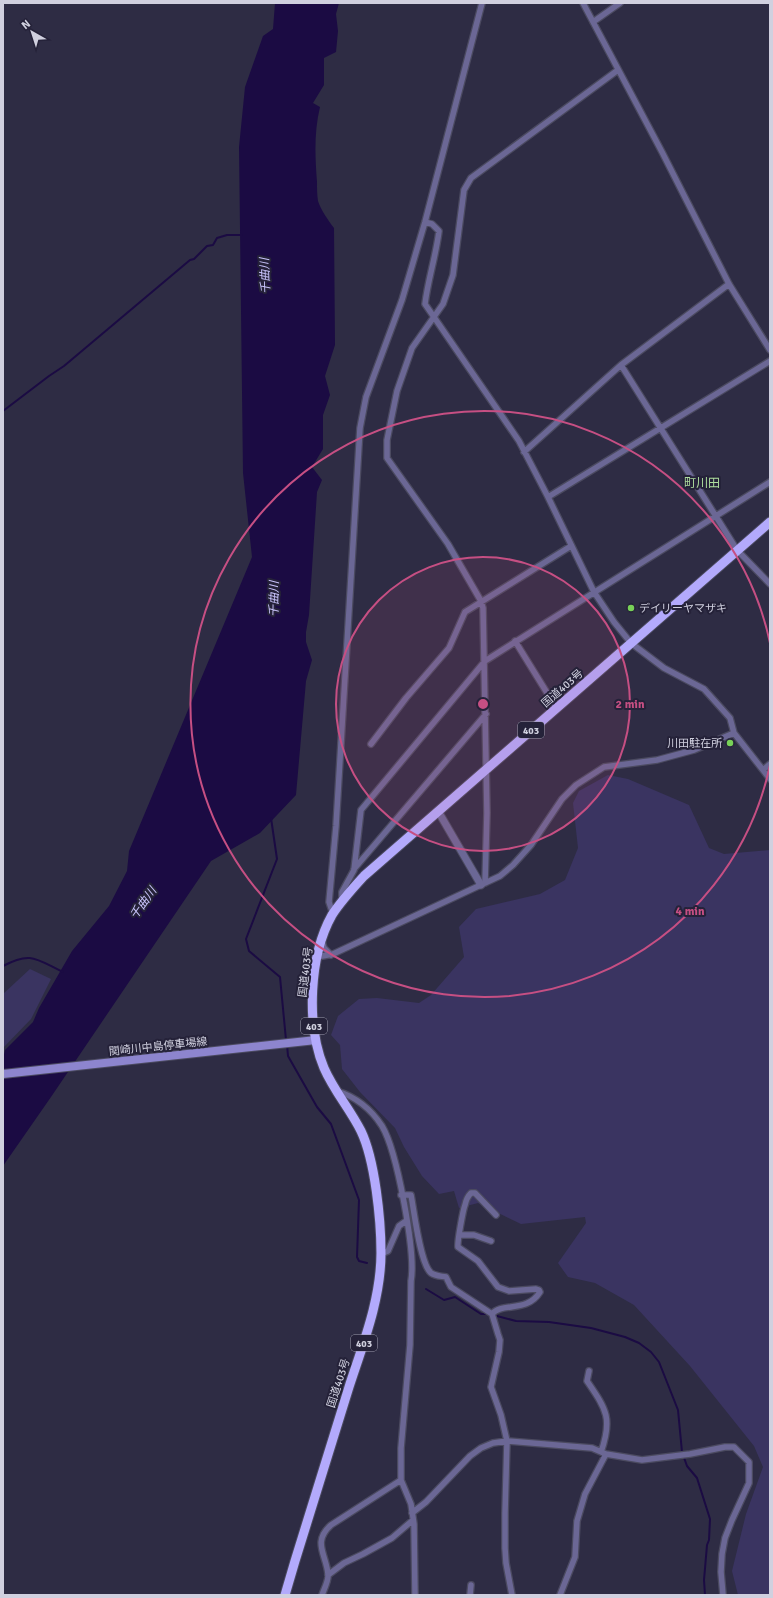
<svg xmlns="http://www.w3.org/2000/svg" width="773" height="1598" font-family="Signika,'Noto Sans JP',sans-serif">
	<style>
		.green { fill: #3a3461 }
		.water { fill: #1b0b43 }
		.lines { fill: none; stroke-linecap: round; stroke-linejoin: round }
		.stream { stroke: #1b0b43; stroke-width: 2 }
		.minor-casing { stroke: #4b4a60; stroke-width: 8 }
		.tertiary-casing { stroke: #4b4a60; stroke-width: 9 }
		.secondary-casing { stroke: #4b4a60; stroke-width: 10 }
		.trunk-casing { stroke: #4b4a60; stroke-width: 11 }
		.minor { stroke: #6b6795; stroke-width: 5.5 }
		.tertiary { stroke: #6b6795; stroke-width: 7 }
		.secondary { stroke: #8d85ce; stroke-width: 8 }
		.trunk { stroke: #b3aafc; stroke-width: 9 }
		.ring { fill: none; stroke: #c64f83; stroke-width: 2 }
		.poi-dot { fill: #78d158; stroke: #252239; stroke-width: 1.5 }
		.labels { text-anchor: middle; stroke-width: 4; stroke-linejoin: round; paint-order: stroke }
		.shield { fill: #252239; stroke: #9d9cad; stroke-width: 1 }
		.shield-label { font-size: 10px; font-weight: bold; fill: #d0d0df }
		.poi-label { font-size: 11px; fill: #d0d0df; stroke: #252239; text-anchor: start }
		.street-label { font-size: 11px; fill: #d0d0df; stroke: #252239 }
		.water-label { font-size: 12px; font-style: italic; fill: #c9c4fc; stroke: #252239 }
		.neighbourhood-label { font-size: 12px; fill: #aede9e; stroke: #252239 }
		.centre { fill: #c64f83; stroke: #252239; stroke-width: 2 }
		.ring-label { font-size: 12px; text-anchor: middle; font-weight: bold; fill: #c64f83; stroke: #252239; stroke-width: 4; stroke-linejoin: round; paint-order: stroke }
	</style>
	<rect width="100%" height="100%" fill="#2e2c44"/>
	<path class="green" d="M608,775L628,779L689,805L709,848L724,854L770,850V1595H738L732,1571L746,1514L763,1467L754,1446L690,1366L634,1305L595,1283L568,1277L558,1263L586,1223L585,1217L521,1224L478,1203L459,1208L454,1191L439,1194L422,1176L404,1147L395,1128L360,1092L342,1069L340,1045L331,1035L338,1016L359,999L377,998L419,1003L431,995L464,957L459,927L476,909L540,894L565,880L578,848L573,803L579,791Z
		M30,969L51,979L31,1019L3,1048V994Z"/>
	<path class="water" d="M275,3H339L336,14L338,31L336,52L324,58V85L313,103L320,107C314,132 315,156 317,182C317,188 317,195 318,201C321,210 328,220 334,228L335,345L325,376L330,395L323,415V449L312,467L322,480L317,492L309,615L306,632V642L312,660L306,681L296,795L260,833L211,861L51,1097L3,1166V1059L5,1050L33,1022L39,1008L72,951L109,906L127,871L129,851L252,557L243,473L239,147L245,87L263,36L273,29Z"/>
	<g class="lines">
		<path class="stream" d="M3,411L49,376L64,366L190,260L194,259L207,246L213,245L217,238L227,235H242
			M271,818L277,859L246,939L249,951L280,977L286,1040
			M3,966C31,951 36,959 63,972
			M287,1045L288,1056L317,1107L331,1124L359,1200L357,1257L359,1261L367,1263
			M426,1289L444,1300L455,1297L481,1314H487
			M497,1316L516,1321L549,1322L591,1328L625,1337L639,1343L651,1352L659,1362L678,1410L682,1452L687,1466L697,1478L710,1519L709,1540L707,1545L704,1580L705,1595"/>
		<g class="minor-casing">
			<path id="minor" d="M583,3L662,152L729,284L770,350
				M593,22L620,3
				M425,222L432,224L439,231C436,256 428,279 425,304L519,441L548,497L594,592L614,622L631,643L664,668L704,689L730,718L734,733L770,779
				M621,365L737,550L770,584
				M524,452L621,365L729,284
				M548,497L770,361
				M515,641L557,709
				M371,744L406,698L449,648L465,612L571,546
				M763,770L770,764
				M354,869L486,714
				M485,883L487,813L483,608L481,601L448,544L387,458V440L397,391L412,348L443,304L453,275L464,190L471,178L618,70
				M342,901V892L354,870L361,810L485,661L770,482
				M333,914L329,902L336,826L360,428L366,397L402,300L425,222L482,3
				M322,941L324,948L331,955
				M317,957L333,954L500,876L513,865L531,845L562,799L576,785L604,767L657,760L694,750L734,733
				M337,1091C356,1097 371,1109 382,1126C397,1151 416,1253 411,1281L410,1345L401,1448V1480L411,1504L414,1524L415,1595
				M401,1195H411C414,1210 420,1264 431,1273C435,1276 441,1276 446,1277L451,1287L492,1314L498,1334L500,1340L499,1352L491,1387L501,1415L507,1441L505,1513V1548L506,1563L512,1595
				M460,1235H474L491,1241
				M381,1254L388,1251L399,1226L406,1221
				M492,1314C502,1302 527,1313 540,1292L539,1290L536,1289L509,1291L498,1287L478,1261L458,1247C457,1243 463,1210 465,1205C466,1200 468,1196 471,1193H475L496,1215
				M589,1371L587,1381C606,1409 613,1418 601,1452
				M412,1513L426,1502L470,1456L481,1448L493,1443L507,1441L592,1448L606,1454L642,1460L690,1454L725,1447H734L749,1462V1483L732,1520L725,1538L722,1554L721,1572L723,1595
				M328,1575L344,1563L363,1554L392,1538L413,1520
				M322,1595C324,1589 329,1580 328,1574C326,1554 312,1542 331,1525L401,1480
				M470,1595L471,1585
				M560,1595L575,1557L577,1521L585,1494L606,1454"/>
		</g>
		<g class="tertiary-casing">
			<path id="tertiary" d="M438,811L481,885"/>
		</g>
		<g class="secondary-casing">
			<path id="secondary" d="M3,1074L316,1040"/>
		</g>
		<g class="trunk-casing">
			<path id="trunk" d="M285,1595L295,1561C313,1503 331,1445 349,1387C363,1344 381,1299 381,1253C381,1220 375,1160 361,1131C350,1109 334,1091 324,1068C306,1025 309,956 332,915C341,901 353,888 364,876L770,522"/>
		</g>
		<use href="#minor" class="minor"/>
		<use href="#tertiary" class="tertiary"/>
		<use href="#secondary" class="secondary"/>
		<use href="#trunk" class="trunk"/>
	</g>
	<circle cx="483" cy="704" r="147" fill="#c64f83" fill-opacity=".12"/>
	<g class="ring">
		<circle cx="483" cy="704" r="147"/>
		<path d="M770 765A293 293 0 1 1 770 643"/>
	</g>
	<g class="poi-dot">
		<circle cx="631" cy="608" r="4"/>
		<circle cx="730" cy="743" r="4"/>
	</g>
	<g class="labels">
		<g class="shield">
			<rect x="518" y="722" width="26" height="16" rx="3"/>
			<rect x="301" y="1018" width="26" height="16" rx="3"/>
			<rect x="351" y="1335" width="26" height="16" rx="3"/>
		</g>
		<g class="shield-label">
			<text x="531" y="734">403</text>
			<text x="314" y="1030">403</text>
			<text x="364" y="1347">403</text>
		</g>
		<g class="poi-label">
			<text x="639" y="612">デイリーヤマザキ</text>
			<text x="722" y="747" text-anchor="end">川田駐在所</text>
		</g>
		<g class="street-label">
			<text transform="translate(562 688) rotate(-41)" y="4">国道403号</text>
			<text transform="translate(305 972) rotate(-83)" y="4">国道403号</text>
			<text transform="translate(158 1046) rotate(-6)" y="4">関崎川中島停車場線</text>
			<text transform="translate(338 1383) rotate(-72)" y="4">国道403号</text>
		</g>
		<g class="water-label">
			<text transform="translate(265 276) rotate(-92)" y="4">千曲川</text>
			<text transform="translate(274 599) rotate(-89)" y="4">千曲川</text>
			<text transform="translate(143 903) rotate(-54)" y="4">千曲川</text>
		</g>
		<g class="neighbourhood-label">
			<text x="702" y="487">町川田</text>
		</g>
	</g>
	<circle cx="483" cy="704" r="6" class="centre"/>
	<g class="ring-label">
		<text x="630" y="708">2 min</text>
		<text x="690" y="915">4 min</text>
	</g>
	<rect width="773" height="1598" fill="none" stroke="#d0d0df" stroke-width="8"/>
	<g transform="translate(32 32) rotate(321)" stroke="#252239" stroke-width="3" paint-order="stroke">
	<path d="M0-3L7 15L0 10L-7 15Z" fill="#d0d0df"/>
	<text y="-6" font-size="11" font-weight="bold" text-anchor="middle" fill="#d0d0df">N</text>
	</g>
</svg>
